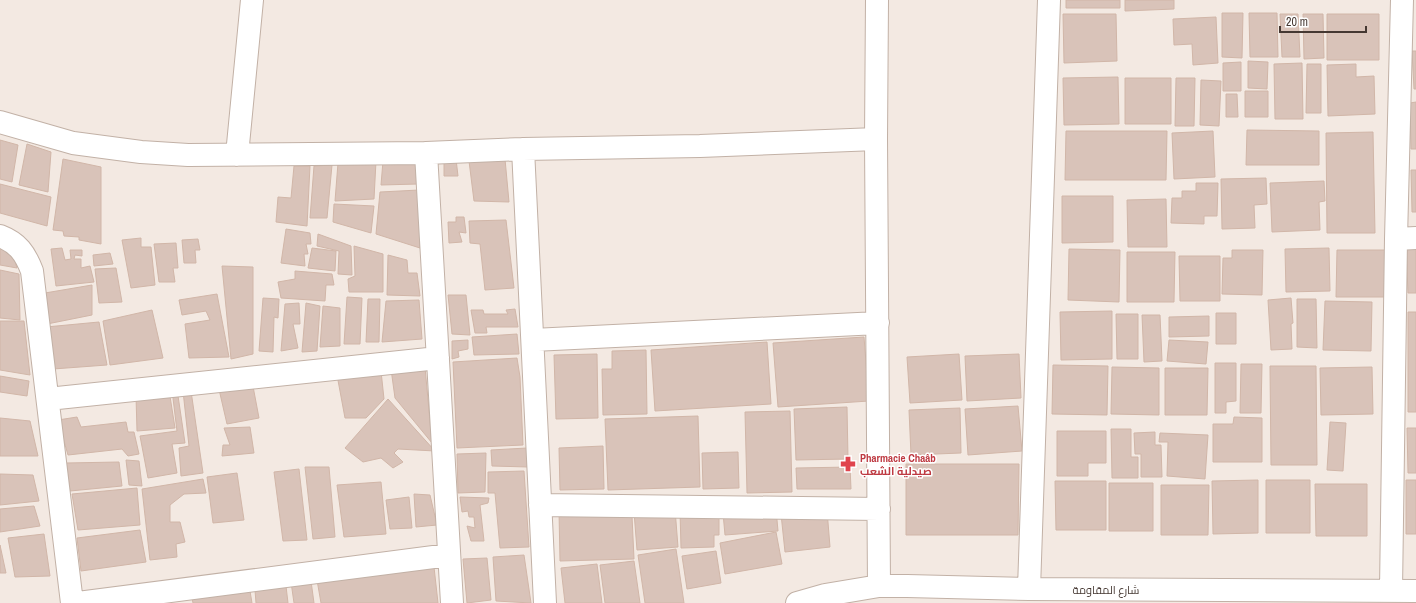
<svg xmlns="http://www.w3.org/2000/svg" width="1416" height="603" font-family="'Archivo Narrow',Cairo,sans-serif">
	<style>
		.building { fill: #d9c3b9; stroke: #d1b6a8 }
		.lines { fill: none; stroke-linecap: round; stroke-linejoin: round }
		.minor-casing { stroke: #c2b1a6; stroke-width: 24 }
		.minor { stroke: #fff; stroke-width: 22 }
		.labels { text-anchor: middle; stroke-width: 3; stroke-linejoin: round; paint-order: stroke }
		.health-label { font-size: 11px; font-weight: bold; fill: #be3a42; stroke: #fff; text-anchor: start }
		.street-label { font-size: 11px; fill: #453832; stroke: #fff }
	</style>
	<rect width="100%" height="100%" fill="#f3e9e2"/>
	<path class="building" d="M1066,0H1120V8H1066Z
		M1125,0H1174V9L1125,11Z
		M1222,13H1243L1242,58L1222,57Z
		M1249,13H1277L1278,57H1250Z
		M1063,14H1116L1117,61L1064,63Z
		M1280,14H1298L1300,57H1282Z
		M1303,14H1323L1324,58L1304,59Z
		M1327,14H1379V60H1327Z
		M1216,17L1218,63L1193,65L1192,44L1174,45L1173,19Z
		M1412,51H1416V89H1414Z
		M1248,61L1268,62L1267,89L1248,88Z
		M1241,62V91H1223V63Z
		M1302,63L1303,119H1275L1274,64Z
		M1307,64H1321V113H1306Z
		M1356,64V77L1374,76L1375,114L1328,116L1327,65Z
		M1118,77L1119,124L1064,125L1063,78Z
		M1125,78H1171V124H1125Z
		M1176,78H1195L1194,126H1175Z
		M1201,80L1221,81L1219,126L1200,125Z
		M1245,91H1268V117H1245Z
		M1226,94H1237L1238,117H1226Z
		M1416,102V149H1411L1410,103Z
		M1247,130L1319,131V165H1246Z
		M1066,131H1167L1166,180H1065Z
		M1213,131L1215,177L1174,179L1172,133Z
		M1373,132L1375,233H1327L1326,133Z
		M0,140L18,145L12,182L0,179Z
		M27,144L51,152L48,192L19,185Z
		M63,159L101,167V244L79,240V237L64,236L63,231L53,230Z
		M456,159L458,176H444V160Z
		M505,159L509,202L474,201L469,161Z
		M416,160L418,184L381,185L383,161Z
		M376,161L374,199L335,201L338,163Z
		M332,165L327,218H310L314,166Z
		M294,166H310L307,226L276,222L278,197L291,198Z
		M1411,170H1416V212H1412Z
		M1266,178L1267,204L1254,205L1255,228L1222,229L1221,179Z
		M1324,181L1325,201L1319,202L1320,230L1272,232L1270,183Z
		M1196,183H1218L1217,216H1204V224L1171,223L1172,198H1182V191H1196Z
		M0,184L51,197L47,226L0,213Z
		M419,190L420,248L376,234L380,192Z
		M1062,196H1113V242L1062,243Z
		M1166,199L1167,247H1128L1127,200Z
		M334,204L374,206L371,233L333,222Z
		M456,217H464L466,233L459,232L462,242L449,243L448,222H456Z
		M506,220L514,288L485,290L480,244L470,243L469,221Z
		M286,229L310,233L311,244H306L308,254H304L305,266L281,263Z
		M318,234L351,246L352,275L338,274L339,251L317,246Z
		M141,238V247H151L155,285L131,288L122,240Z
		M198,239L200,250H195L196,263H184L182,240Z
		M0,241L11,246L17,268L0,265Z
		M176,243L178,268H173L175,282H159L154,244Z
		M1406,243H1416V293H1408Z
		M354,246L383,254V292H349L348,279L355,276Z
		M62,248L65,260L71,259L70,250H82V256L75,255L74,259H81V268L90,266L94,282L56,286L51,249Z
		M312,248L336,251L335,271L308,268Z
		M1329,248L1330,291L1286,292L1285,249Z
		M1069,249L1120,250L1119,302L1068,300Z
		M1232,250H1263L1262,295L1222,294L1223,258H1232Z
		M1337,250H1386V297H1336Z
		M1127,252H1175L1174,302H1127Z
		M110,253L113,264L94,266L93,255Z
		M388,255L407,260L408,273H417L420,296L387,295Z
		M1179,256H1220V301H1180Z
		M222,266L253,267V354L231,359Z
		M116,268L122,302L99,303L95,269Z
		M0,270L19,274L20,320L0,318Z
		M295,271L332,274L334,285H326L325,301L281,298L278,282L295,279Z
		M92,285V315L47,324L45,293Z
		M217,294L229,357L189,358L185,324L210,320L206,311L182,315L179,300Z
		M448,295H466L470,335L452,334Z
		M347,297L362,298L360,344H344Z
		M263,298L279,299L278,318L274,317L273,352L259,351Z
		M1291,298L1293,323L1291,324L1292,349L1271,350L1268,300Z
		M368,299H380L379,342H366Z
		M1297,299H1316L1317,348L1297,347Z
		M419,300L422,339L382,342L386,301Z
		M1325,301L1372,302L1371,351L1323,350Z
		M299,303L300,324H293L298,348L281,351L285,304Z
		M306,303L320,306L317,351L302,352Z
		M323,306L340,308V346L320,347Z
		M515,309L518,327H486L487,333H475L471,310H483L484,314H508L506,310Z
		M152,310L163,358L110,365L103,321Z
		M1112,311V359L1061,360L1060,312Z
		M1408,312H1416V412H1408Z
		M1216,313H1236V344H1216Z
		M1116,314H1138V359H1117Z
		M1142,315H1160L1162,361L1144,362Z
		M1209,316V336L1169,337V317Z
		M0,321H24L30,375L0,370Z
		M99,322L107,365L53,369L46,327Z
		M517,334L519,354L474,355L472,337Z
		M864,337L869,401L778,407L773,343Z
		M468,340V349L458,351L459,357L452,359V341Z
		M1169,340L1208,342L1206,364L1167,361Z
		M767,342L771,404L655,411L651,350Z
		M646,350L647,414L603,415L602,369H612V351Z
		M597,354L598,418L556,419L554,355Z
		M959,354L962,400L910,403L907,357Z
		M1019,354L1021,398L967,401L965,356Z
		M517,358L520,377L523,445L457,448L453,362Z
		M1215,363H1236V401L1226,402V413H1215Z
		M1241,364H1262L1261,413H1240Z
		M1053,365L1108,366L1107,415L1052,414Z
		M1270,366H1316L1317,465H1271Z
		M425,367L432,443L395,398L391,369Z
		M1112,367L1159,368V415L1111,414Z
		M1372,367L1373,414L1321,415L1320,368Z
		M1165,368H1208L1207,415H1165Z
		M381,371L384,399L366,418H345L337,375Z
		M0,376L29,381L27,396L0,392Z
		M252,381L259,418L227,424L218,385Z
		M177,389L185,443L172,444L177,473L148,478L140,436L177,431L172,390Z
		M169,390L175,428L137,431L136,396Z
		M183,391H191L203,473L181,476L179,448L189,446Z
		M388,399L435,451L398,449L394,453L403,462L393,468L381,458L363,462L345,448Z
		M1018,406L1022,451L968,455L965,409Z
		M847,407L848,459L796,460L794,409Z
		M960,408L961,453L911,455L909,410Z
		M790,411L792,492L747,493L745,412Z
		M698,416L700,487L608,490L605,419Z
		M77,417L81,427L126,422L128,432H134L139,454L128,456L122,449L68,455L58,420Z
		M1234,417L1262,418V462H1213V424H1233Z
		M0,418L30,421L38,456H0Z
		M1330,422L1346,423L1343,471L1327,470Z
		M250,427L254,453L222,456L223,445H230L224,428Z
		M1407,428H1416V473H1408Z
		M1111,429H1131V457H1138V478H1112Z
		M1057,431H1106V463H1088V476H1057Z
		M1155,432V445H1161L1162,477H1141V454H1135L1134,433Z
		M1160,433L1208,435L1205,479L1167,476L1168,442H1159Z
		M603,446L604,489L560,490L559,448Z
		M527,448L528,467L492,466L491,450Z
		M738,452L739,488L703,489L702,453Z
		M486,453L485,492L458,493L457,454Z
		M126,460L139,461L142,486L129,485Z
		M119,462L122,486L70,491L66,463Z
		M906,464H1019L1018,535H906Z
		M305,467H329L335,537L313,539Z
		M850,467L851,489H797L796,468Z
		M299,469L307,540L283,541L274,472Z
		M524,471L529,547L500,548L495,493H488V472Z
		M237,473L244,520L213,523L207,477Z
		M0,474L33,475L39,501L0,505Z
		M203,479L206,493L184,494L170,505V522H180L185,542L176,544L177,557L150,560L142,489Z
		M1258,480V533L1213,534L1212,481Z
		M1266,480H1310V533H1266Z
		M1406,480H1416V534H1406Z
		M1055,481H1106V530H1056Z
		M381,482L386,534L344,537L337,485Z
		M1109,483H1153V531H1109Z
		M1315,484H1367V536H1316Z
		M1161,485H1209L1208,535H1161Z
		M137,488L140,525L78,530L72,494Z
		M414,494L430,495L437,525L416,527Z
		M409,497L412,528L390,529L386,500Z
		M460,497L489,498L488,503L480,505L484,541H471L467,526L475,528L474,517H469L468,511L462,512Z
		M34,506L40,526L0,532V509Z
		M675,509L678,547L637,550L634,512Z
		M776,509L778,531L725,535L723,513Z
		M719,510V535H714V547L681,548L680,511Z
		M827,510L830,547L785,552L781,514Z
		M559,511L632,516L634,559L560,561Z
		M140,530L146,562L81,571L77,538Z
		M776,532L782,564L725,574L720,543Z
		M44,534L50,576L15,577L8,538Z
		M0,545L6,573H0Z
		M676,549L684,603H645L638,555Z
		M716,551L721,583L687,589L682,556Z
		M524,555L531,603L496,601L493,557Z
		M487,558L491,600L467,603L463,559Z
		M634,561L640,603H605L600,565Z
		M597,564L602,603H565L561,568Z
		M434,567L438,603H321L317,580Z
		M311,581L314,603H294L291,582Z
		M286,586L288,603H256L255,590Z
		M250,591L252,603H193L191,594Z"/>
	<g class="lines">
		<g class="minor-casing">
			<path id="minor" d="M877,0L876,139L879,586
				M0,122L73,143L141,152L188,155L426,153L523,149L700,146L876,139
				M523,149L545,603
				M426,153L452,603
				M237,155L252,0
				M0,236C18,243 25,253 32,271L72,603
				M1396,239L1416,238
				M533,340L878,323
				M48,399L438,358
				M540,505L879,509
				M1029,589L1049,0
				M1391,590L1396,239L1402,0
				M78,603L449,555
				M797,603L825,595L879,586H907L1029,589L1416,591"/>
		</g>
		<use href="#minor" class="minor"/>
	</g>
	<defs>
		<g id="pharmacy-bare" transform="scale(1.2)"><path d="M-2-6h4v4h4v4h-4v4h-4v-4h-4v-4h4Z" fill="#e0444e" stroke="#fff" stroke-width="2.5" paint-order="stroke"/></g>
	</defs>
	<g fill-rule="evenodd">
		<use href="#pharmacy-bare" x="848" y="464"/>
	</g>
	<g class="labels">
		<g class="health-label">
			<text x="860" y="462">Pharmacie Chaâb<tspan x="860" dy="13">صيدلية الشعب</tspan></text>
		</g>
		<g class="street-label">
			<text x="1106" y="594">شارع المقاومة</text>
		</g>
	</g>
	<path d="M1280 26v6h86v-6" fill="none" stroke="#453832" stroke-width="2"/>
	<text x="1286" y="26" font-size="12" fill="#453832" stroke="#ffffff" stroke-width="3" paint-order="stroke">20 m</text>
</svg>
